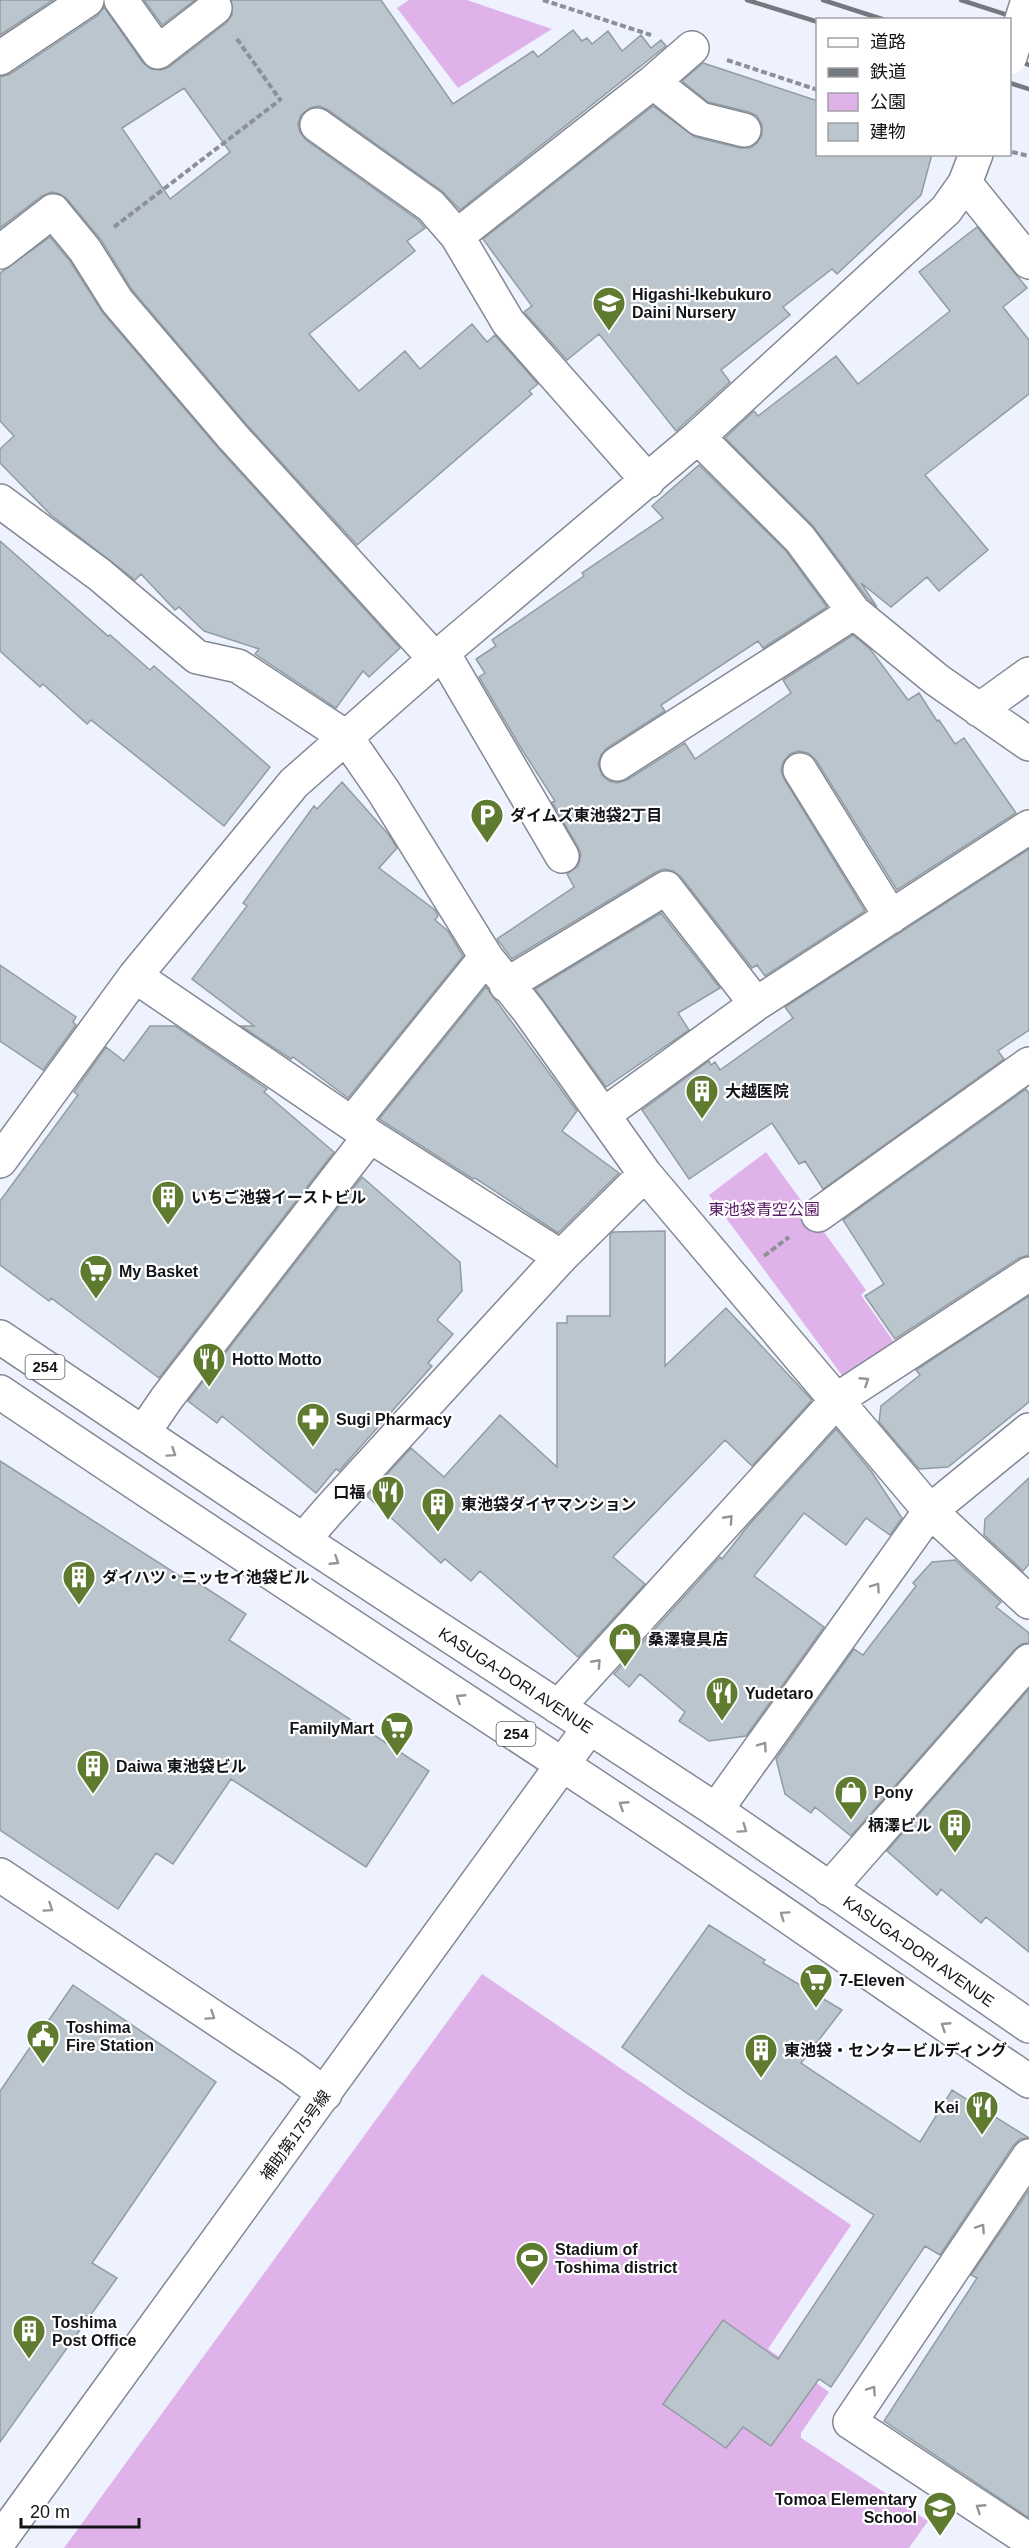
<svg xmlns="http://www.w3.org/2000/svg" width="1029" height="2548" font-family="Arial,'Noto Sans JP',sans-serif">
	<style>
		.green { fill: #dfb2e9 }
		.building { fill: #bac5cd; stroke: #919ca3; stroke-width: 1.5; fill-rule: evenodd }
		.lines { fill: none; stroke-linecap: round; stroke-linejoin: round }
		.minor-casing { stroke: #838893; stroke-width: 36 }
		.highway-casing { stroke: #838893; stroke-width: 36 }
		.path { stroke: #8c9098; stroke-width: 4; stroke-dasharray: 6 3; stroke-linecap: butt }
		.minor { stroke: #fff; stroke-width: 33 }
		.highway { stroke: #fff; stroke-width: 33 }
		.rail { stroke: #74787f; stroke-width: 4.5 }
		.minor-bridge-casing { stroke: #838893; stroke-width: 36; stroke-linecap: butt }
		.minor-bridge { stroke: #fff; stroke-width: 33 }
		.oneway { stroke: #949597 }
		.labels { text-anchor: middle; stroke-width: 4.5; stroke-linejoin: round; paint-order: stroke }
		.shield { fill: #fff; stroke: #595a5d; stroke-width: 1.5 }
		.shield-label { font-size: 15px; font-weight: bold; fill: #121418 }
		.poi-label { font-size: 16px; font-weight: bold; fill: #121418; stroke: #fff; text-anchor: start }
		.park-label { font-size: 16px; fill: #571765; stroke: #fff }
		.street-label { font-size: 16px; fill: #121418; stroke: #fff }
	</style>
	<rect width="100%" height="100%" fill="#edf2fe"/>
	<path class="green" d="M409,0H467L552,29L458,88L397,8Z
		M766,1152L866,1290L861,1295L894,1342L844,1378L709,1195Z
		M482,1974L851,2225L768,2349L829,2392L801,2433V2438L928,2521L909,2548H64Z"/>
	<path class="building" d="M0,0H53L0,35Z
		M144,0H195L162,25Z
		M231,0H381L453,104L533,51L538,57L573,30L582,41L587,38L592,44L608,31L622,51L641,35L651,48L661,40L666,46L460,210L442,191L328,110L319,106L310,108L301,115L298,124L300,132L306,140L418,220L425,228L407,241L415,251L309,334L359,391L405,351L420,369L472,324L487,342L495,335L538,384L529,391L532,394L357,545L247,425L132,290L101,240L67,199L60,194L51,192L42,196L0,228V77L10,74L97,16L104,7L143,63L151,69L161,70L169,67L226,23L232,15ZM184,88L230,152L170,199L122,128Z
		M703,63L818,101V154H932L921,195L837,274L832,269L783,307L790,315L721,370L730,382L676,431L599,334L567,360L524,312L532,306L483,239L653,106L695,137L740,148H750L757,143L762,135V125L757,116L749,112L708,102L682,81Z
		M977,227L1027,288L1003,307L1029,340V394L925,475L988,550L939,591L927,577L891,607L861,583L877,607L868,599L813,526L725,438L754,411L758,416L836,356L858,384L950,311L919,272Z
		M50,237L70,261L103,313L219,449L400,648L369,677L363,671L336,708L255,654L259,649L204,631L179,607L175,610L141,574L135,580L51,515L0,463V449L14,436L0,421V273Z
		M699,465L786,551L827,607L763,648L758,641L661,705L665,711L607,748L601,755L598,764L602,775L609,781L617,783L627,780L685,743L695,759L791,693L783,680L853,635L870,649L908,700L919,693L937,721L939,720L955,744L964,738L1016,813L897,890L816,760L808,753L799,751L790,754L783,762L781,771L784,779L865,911L765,976L757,965L752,968L681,877L673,871L664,869L656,872L512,959L497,939L574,887L567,874L578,866L581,855L578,847L552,802L555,801L521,748L479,677L485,673L476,659L496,646L492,640L584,576L582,573L663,518L652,506Z
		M0,541L108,636L110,635L150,670L154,666L270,767L224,826L91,720L87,724L43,684L40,687L0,651Z
		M342,782L389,835L397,848L379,868L435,910L438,916L435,920L448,931L463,956L348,1098L293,1057L291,1059L241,1026H254L192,979L247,906L243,903L314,806L317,809Z
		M1029,849V1030L998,1051L1004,1059L823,1189L805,1161L799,1164L772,1123L689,1179L642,1110L709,1061L711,1065L715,1062L720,1070L793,1018L785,1007Z
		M661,913L720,988L678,1013L689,1030L606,1087L535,989Z
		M0,965L76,1017L73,1022L76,1025L43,1070L0,1041Z
		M486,987L577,1111L562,1131L619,1173L558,1233L475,1178L473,1179L379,1119Z
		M150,1026H175L267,1089L264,1092L334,1152L159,1378L51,1298L49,1301L0,1265V1201L78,1095L74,1092L106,1047L124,1061Z
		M1026,1089L1029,1094V1255L1019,1258L895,1339L865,1296L884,1284L843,1220Z
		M362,1177L460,1262L462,1291L437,1320L453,1334L428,1363L432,1366L339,1471L336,1469L316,1493L222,1416L217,1423L188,1401Z
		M665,1231V1366L726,1308L812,1400L752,1466L725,1440L613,1557L645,1584L578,1657L480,1571L471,1581L445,1559L441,1563L367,1496L411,1448L444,1477L500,1415L557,1467V1323H567V1316H610V1235L613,1232Z
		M1029,1296V1402L948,1467L919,1469L879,1422L881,1406L920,1375L916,1370Z
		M836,1429L871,1471L902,1518L890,1535L866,1518L846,1545L804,1513L754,1576L824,1627L746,1736L709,1741L679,1721L685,1712L640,1674L629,1687L614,1674L720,1557L722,1559L748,1526Z
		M0,1461L181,1577L183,1573L246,1614L229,1640L429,1771L366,1867L231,1779L173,1864L156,1853L118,1909L0,1830Z
		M1029,1478V1564L1023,1571L984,1535L985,1519Z
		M955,1560L1001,1602L996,1607L1029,1633V1643L1022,1644L1015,1649L851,1836L815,1807L811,1813L785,1794L776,1759L854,1649L863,1655L916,1586L913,1583L932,1562Z
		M1029,1689V1952L986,1917L981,1923L941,1889L937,1895L887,1851Z
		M709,1925L765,1960L763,1963L842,2010L801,2063L920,2142L952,2090L1029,2138L1020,2139L1013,2146L940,2255L925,2246L831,2387L819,2379L771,2446L743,2427L726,2448L663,2404L723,2320L778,2359L874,2215L688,2094L622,2047Z
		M73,1985L216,2082L92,2263L117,2278L0,2442V2091Z
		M1029,2190V2518L884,2421L977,2278L971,2275Z"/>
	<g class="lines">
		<g class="minor-casing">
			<path id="minor" d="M121,0L158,52L215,8
				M0,58L87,0
				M653,82L700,119L744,130
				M317,125L431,206L457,236L508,322L648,481
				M965,183L1029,262
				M457,236L653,82L692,48
				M0,252L53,211L85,250L117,301L233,437L435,659
				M698,437L800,539L854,612L937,680L1029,744
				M0,501L100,575L197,657L238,666L346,737L384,792L486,957L529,1011L645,1174L930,1511L1029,1602
				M443,653L562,856
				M979,710L1029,674
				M617,764L854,612
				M800,770L891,917
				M135,976L370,1136L561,1257
				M506,985L666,888L756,1004
				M603,1115L756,1004L1029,827
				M352,1123L486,957
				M0,1161L135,976L294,783L435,659L698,437L946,210L965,183L976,154
				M818,1215L1029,1064
				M143,1433L167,1398L370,1136
				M303,1540L330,1509L561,1257L645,1174
				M558,1707L838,1399L1029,1274
				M716,1810L930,1511L1029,1430
				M0,1875L290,2068L325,2094
				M829,1889L1029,1661
				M1029,2156L850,2422L1029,2540
				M0,2540L589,1728"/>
		</g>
		<g class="highway-casing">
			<path id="highway" d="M0,1337L303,1540L716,1810L1029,2026
				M0,1392C208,1533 418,1669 628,1808C763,1897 894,1992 1029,2081"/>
		</g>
		<path class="path" d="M543,0L651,35
			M237,39L281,101
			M727,60L818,90
			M1012,152L1029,156
			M114,227L280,100
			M764,1256L789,1237"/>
		<use href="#minor" class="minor"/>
		<use href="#highway" class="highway"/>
		<path class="rail" d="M747,0L818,22
			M823,0L885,20
			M961,0L1029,22
			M1010,58L1029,65
			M1010,83L1029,89"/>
		<g class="minor-bridge-casing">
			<path id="minor-bridge" d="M1010,57L1028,0"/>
		</g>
		<use href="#minor-bridge" class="minor-bridge"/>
	</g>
	<defs><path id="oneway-chevron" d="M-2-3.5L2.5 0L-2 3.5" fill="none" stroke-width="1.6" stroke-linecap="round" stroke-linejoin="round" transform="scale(1.5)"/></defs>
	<g class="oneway">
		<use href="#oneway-chevron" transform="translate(865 1381) rotate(-33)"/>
		<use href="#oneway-chevron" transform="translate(172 1453) rotate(34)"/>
		<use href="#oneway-chevron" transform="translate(729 1519) rotate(-48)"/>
		<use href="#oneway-chevron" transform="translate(335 1561) rotate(33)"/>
		<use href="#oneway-chevron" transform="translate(876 1587) rotate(-55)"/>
		<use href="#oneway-chevron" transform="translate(597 1663) rotate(-48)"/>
		<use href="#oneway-chevron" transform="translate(460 1698) rotate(-147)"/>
		<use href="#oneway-chevron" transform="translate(763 1746) rotate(-55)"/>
		<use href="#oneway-chevron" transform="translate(623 1805) rotate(-147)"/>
		<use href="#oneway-chevron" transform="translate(743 1829) rotate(35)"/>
		<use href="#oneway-chevron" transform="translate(49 1908) rotate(34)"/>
		<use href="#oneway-chevron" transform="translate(784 1915) rotate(-145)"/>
		<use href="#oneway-chevron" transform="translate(211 2016) rotate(34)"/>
		<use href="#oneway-chevron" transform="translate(945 2026) rotate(-147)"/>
		<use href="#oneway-chevron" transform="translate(981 2228) rotate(-56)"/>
		<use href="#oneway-chevron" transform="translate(872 2390) rotate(-56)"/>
		<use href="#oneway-chevron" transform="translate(980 2508) rotate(-147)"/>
	</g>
	<defs>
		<g id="school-pin" transform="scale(1.725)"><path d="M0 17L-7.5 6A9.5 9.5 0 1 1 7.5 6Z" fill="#5e7b30" stroke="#fff"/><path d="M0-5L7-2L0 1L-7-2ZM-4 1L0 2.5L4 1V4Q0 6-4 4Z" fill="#fff"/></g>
		<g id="parking-pin" transform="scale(1.725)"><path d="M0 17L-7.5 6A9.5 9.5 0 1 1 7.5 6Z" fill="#5e7b30" stroke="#fff"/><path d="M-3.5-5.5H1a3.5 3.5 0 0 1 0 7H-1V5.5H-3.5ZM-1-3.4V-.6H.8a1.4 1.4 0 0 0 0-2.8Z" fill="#fff"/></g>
		<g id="building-pin" transform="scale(1.725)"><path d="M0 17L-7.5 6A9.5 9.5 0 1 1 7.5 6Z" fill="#5e7b30" stroke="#fff"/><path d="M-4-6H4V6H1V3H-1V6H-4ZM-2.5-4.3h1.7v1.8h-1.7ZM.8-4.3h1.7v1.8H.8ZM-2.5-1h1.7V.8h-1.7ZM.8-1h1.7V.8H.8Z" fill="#fff"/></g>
		<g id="supermarket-pin" transform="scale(1.725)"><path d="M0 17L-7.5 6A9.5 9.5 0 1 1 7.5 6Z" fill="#5e7b30" stroke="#fff"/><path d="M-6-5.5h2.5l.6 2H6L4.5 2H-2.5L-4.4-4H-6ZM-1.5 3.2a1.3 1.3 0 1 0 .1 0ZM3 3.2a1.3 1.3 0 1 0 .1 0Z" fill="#fff"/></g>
		<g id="restaurant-pin" transform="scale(1.725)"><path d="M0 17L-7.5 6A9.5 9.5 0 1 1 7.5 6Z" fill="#5e7b30" stroke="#fff"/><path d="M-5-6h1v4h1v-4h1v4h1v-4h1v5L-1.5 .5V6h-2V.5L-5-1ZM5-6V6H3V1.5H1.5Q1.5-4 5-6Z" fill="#fff"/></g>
		<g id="pharmacy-pin" transform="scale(1.725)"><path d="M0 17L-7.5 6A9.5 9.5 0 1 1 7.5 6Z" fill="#5e7b30" stroke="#fff"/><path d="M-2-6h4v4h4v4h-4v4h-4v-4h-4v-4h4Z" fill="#fff"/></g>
		<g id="shop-pin" transform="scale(1.725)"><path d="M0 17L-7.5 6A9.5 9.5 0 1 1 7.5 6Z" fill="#5e7b30" stroke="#fff"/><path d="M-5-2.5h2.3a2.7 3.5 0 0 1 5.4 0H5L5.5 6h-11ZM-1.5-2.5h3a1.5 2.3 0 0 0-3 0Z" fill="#fff"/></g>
		<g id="civic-pin" transform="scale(1.725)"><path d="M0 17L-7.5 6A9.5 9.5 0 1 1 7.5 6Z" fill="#5e7b30" stroke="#fff"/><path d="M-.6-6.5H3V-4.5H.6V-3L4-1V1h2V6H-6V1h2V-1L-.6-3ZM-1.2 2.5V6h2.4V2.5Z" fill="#fff"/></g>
		<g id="stadium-pin" transform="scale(1.725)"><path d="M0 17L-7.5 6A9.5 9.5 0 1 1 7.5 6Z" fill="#5e7b30" stroke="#fff"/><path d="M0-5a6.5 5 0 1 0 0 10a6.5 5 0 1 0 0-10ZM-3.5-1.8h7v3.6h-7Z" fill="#fff"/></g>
	</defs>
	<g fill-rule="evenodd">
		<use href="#school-pin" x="609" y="303"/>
		<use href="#parking-pin" x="487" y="815"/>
		<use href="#building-pin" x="702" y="1091"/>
		<use href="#building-pin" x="168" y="1197"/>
		<use href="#supermarket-pin" x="96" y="1271"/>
		<use href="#restaurant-pin" x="209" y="1359"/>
		<use href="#pharmacy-pin" x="313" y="1419"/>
		<use href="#restaurant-pin" x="388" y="1492"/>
		<use href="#building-pin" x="438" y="1504"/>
		<use href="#building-pin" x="79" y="1577"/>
		<use href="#shop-pin" x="625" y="1639"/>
		<use href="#restaurant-pin" x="722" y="1693"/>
		<use href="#supermarket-pin" x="397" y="1728"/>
		<use href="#building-pin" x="93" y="1766"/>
		<use href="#shop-pin" x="851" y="1792"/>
		<use href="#building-pin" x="955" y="1825"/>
		<use href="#supermarket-pin" x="816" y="1980"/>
		<use href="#civic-pin" x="43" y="2036"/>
		<use href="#building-pin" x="761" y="2050"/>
		<use href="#restaurant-pin" x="982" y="2107"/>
		<use href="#stadium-pin" x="532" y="2258"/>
		<use href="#building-pin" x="29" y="2331"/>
		<use href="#school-pin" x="940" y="2508"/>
	</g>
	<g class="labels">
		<g class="shield">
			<rect x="25.5" y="1355" width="39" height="24" rx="4.5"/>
			<rect x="496.5" y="1722" width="39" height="24" rx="4.5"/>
		</g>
		<g class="shield-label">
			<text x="45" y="1372">254</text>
			<text x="516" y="1739">254</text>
		</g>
		<g class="poi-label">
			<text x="632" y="300">Higashi-Ikebukuro<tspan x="632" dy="18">Daini Nursery</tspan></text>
			<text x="510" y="821">ダイムズ東池袋2丁目</text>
			<text x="725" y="1097">大越医院</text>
			<text x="191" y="1203">いちご池袋イーストビル</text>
			<text x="119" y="1277">My Basket</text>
			<text x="232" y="1365">Hotto Motto</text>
			<text x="336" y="1425">Sugi Pharmacy</text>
			<text x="365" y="1498" text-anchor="end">口福</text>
			<text x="461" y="1510">東池袋ダイヤマンション</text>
			<text x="102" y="1583">ダイハツ・ニッセイ池袋ビル</text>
			<text x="648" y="1645">桑澤寝具店</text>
			<text x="745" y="1699">Yudetaro</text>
			<text x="374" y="1734" text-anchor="end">FamilyMart</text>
			<text x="116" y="1772">Daiwa 東池袋ビル</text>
			<text x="874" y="1798">Pony</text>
			<text x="932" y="1831" text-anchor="end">柄澤ビル</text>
			<text x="839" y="1986">7-Eleven</text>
			<text x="66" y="2033">Toshima<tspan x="66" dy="18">Fire Station</tspan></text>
			<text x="784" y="2056">東池袋・センタービルディング</text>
			<text x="959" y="2113" text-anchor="end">Kei</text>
			<text x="555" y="2255">Stadium of<tspan x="555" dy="18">Toshima district</tspan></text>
			<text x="52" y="2328">Toshima<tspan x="52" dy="18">Post Office</tspan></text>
			<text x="917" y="2505" text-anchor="end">Tomoa Elementary<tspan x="917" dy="18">School</tspan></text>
		</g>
		<g class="park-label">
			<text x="764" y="1215">東池袋青空公園</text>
		</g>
		<g class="street-label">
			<text transform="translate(516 1680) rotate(33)" y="6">KASUGA-DORI AVENUE</text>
			<text transform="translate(919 1951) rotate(35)" y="6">KASUGA-DORI AVENUE</text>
			<text transform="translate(295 2135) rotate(-54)" y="6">補助第175号線</text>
		</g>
	</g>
	<rect x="816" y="18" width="195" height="138" fill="#ffffff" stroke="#a0a1a3" stroke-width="1.5"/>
	<rect x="828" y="38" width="30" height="9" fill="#ffffff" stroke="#a0a1a3" stroke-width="1.5"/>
	<text x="870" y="48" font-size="18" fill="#121418">道路</text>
	<rect x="828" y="68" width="30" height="9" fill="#74787f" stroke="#a0a1a3" stroke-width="1.5"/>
	<text x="870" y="78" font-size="18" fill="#121418">鉄道</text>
	<rect x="828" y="93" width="30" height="18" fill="#dfb2e9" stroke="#a0a1a3" stroke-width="1.5"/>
	<text x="870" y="108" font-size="18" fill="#121418">公園</text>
	<rect x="828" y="123" width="30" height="18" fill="#bac5cd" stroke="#a0a1a3" stroke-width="1.5"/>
	<text x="870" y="138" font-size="18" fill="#121418">建物</text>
	<path d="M21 2518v9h118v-9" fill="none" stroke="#121418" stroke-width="3"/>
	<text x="30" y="2518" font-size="18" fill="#121418" stroke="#ffffff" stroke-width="4.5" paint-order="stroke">20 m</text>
</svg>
